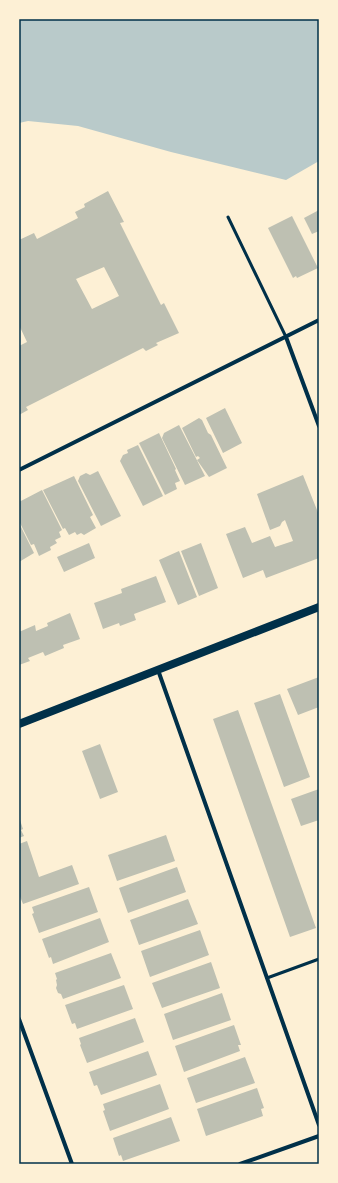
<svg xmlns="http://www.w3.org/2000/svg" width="338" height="1183" font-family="'Public Sans',sans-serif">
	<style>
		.green { fill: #b9caca }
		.building { fill: #bec0b2; fill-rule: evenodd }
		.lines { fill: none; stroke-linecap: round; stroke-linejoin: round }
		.service { stroke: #003049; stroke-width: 3 }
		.minor { stroke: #003049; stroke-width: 4 }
		.secondary { stroke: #003049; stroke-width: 8 }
		.neatline { fill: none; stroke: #003049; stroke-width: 1.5 }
	</style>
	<rect width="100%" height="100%" fill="#fdf0d5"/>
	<path class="green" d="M19,19H319V161L286,180L171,152L78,126L28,121L19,123Z"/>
	<path class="building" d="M108,191L124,222L120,223L161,305L164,303L179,333L156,343L158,345L146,351L143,348L26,407L28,410L19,415V346L27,342L19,325V240L34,233L37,239L78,218L75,212L85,207L84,204ZM104,267L119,296L92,309L76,279Z
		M319,210V231L312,234L304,218Z
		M292,216L318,268L297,278L296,276L293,278L268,228Z
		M225,408L242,443L223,453L206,418Z
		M199,418L202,420L208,433L211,435L227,468L209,477L197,460L200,458L198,456L196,457L182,428Z
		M179,425L205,476L185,485L162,438L164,433Z
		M159,433L176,469L175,470L180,481L175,483L177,489L165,495L139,443Z
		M138,445L163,496L143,506L120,461L123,455L128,453L127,450Z
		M98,471L121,516L101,526L78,481L80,476L86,473L90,475Z
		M303,475L319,515V558L266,578L263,570L243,578L226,534L245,527L252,543L270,536L275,547L293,541L285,520L282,522L280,526L270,530L257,494Z
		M74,476L93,515L90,517L96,528L84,535L81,533L77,535L75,532L69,535L65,528L63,529L43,490Z
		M42,490L62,530L59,532L61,537L55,540L57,543L50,547L51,550L39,556L34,544L31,545L19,521V502Z
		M19,523L34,553L19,562Z
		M89,543L95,558L64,572L57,557Z
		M201,543L218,588L199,596L181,551Z
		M179,551L197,597L178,605L159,560Z
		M156,576L166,602L134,614L136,620L120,626L119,623L103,629L94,603L122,593L121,589Z
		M70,613L80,639L63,645L64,648L45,656L43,652L28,658L30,661L19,665V632L35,625L36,631L48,626L47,623Z
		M319,677V707L298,715L287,689Z
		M280,694L310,777L284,787L254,703Z
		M238,710L316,928L290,937L213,719Z
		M100,744L118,792L100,799L82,751Z
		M319,789V820L301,826L291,799Z
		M19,817L23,829L21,830L24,836L19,838Z
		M166,835L175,861L117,881L108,855Z
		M27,841L39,877L72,865L79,884L23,904L19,894V844Z
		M177,867L186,892L128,913L119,888Z
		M89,887L98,912L39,933L32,914L34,913L32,907Z
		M188,899L198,924L139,945L130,920Z
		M100,918L109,942L53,964L51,957L49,958L42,939Z
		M200,930L209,955L150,977L141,951Z
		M111,953L121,978L63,999L61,994L58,993L56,988L57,985L56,980L57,979L55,973Z
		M211,962L220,988L162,1008L152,983Z
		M124,985L133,1009L77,1029L75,1023L72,1024L65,1005Z
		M222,993L231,1020L173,1040L164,1014Z
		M135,1018L144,1042L87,1063L80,1045L81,1044L79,1038Z
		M234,1025L241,1045H238L240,1051L184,1072L175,1046Z
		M148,1051L157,1075L101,1095L97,1085L94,1086L89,1072Z
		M245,1057L255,1083L196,1103L187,1078Z
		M160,1084L169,1109L110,1131L103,1111L105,1110L103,1104Z
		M257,1088L264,1108L261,1109L263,1116L206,1136L197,1109Z
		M171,1117L180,1141L123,1161L121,1155L119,1156L113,1138Z"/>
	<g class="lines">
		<path class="service" d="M228,217L286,337
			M267,978L319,959"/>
		<path class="minor" d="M286,337L319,426
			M19,470L319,320
			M158,670L319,1125
			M19,1019L72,1164
			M240,1164L319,1136"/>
		<path class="secondary" d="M19,724L319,607"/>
	</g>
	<rect width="338" height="1183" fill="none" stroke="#fdf0d5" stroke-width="40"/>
	<rect x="20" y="20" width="298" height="1143" class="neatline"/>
</svg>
